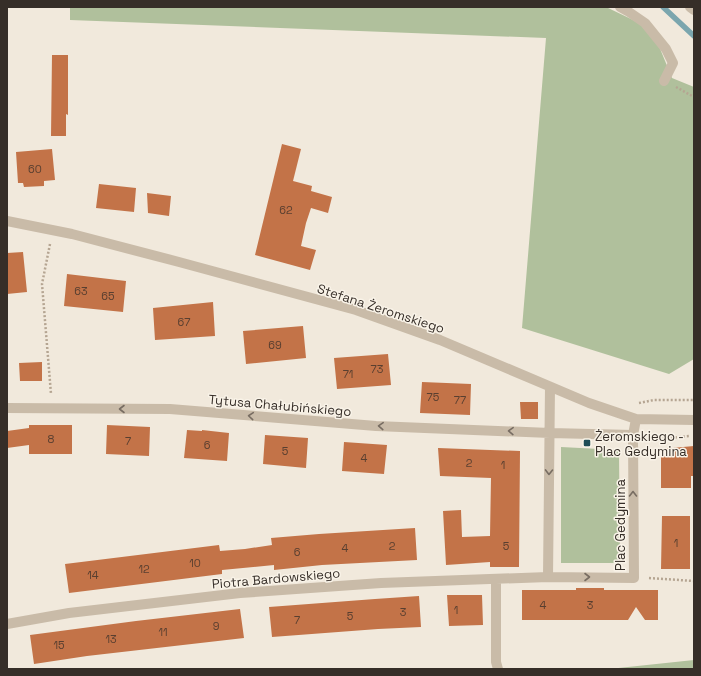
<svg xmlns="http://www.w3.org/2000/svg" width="701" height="676" font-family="'Space Grotesk',sans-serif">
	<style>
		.green { fill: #b0c09c }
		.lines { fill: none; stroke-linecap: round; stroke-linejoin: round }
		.stream { stroke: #7ba6ae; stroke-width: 5.5 }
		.building { fill: #c37348 }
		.path { stroke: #b5a592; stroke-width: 2.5; stroke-dasharray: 2 2; stroke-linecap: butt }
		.minor { stroke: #c9bba8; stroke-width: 10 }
		.oneway { stroke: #786d62 }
		.poi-dot { fill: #1f4d56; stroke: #f9f3e8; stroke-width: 1.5 }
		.labels { text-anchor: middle; stroke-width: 3; stroke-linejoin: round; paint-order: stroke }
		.number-label { font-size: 11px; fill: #593f30 }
		.street-label { font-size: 13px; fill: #362e28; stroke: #f9f3e8 }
		.poi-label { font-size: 13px; fill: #362e28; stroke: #f9f3e8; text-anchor: start }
	</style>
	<rect width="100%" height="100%" fill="#f1e9dc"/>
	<path class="green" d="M70,7H606L652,29L672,78L694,87V359L669,374L522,328L546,38L70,20Z
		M561,447L619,450L620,563H561Z
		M694,660V669H609Z"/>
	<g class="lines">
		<path class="stream" d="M663,7L694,36"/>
	</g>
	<path class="building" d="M52,55H68V115L66,114V136H51Z
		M282,144L301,149L293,181L312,186L311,191L332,197L328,213L311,208L306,223L301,246L316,250L310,270L255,255Z
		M52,149L55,180L44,181V186L24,187L23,183H18L16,152Z
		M99,184L136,188L134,212L96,208Z
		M147,193L171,196L169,216L148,213Z
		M23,252L27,292L7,294V253Z
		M67,274L126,281L123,312L64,306Z
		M213,302L215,336L155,340L153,308Z
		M303,326L306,358L246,364L243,331Z
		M388,354L391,385L337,389L334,358Z
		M42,362V381H20L19,363Z
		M422,382L471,384L470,415L420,413Z
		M520,402H538V419H521Z
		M29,425H72V454H29V445L7,448V431L29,428Z
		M107,425L150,427L149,456L106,454Z
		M187,430L202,431V430L229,433L227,461L184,458Z
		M265,435L308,438L306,468L263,464Z
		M344,442L387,445L384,474L342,471Z
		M694,446V476H691V488H661V449Z
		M438,448L520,451L519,567H490V562L446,565L443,511L461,510L462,537L490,536L491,478L440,476Z
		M662,516H690V569H661Z
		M415,528L417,560L322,565L274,570V565L222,570V574L69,593L65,564L219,545L220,551L245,549L272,545L271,538L319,534Z
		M576,588H604V590H658V620H645L636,607L628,620H522V590H576Z
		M447,595H482L483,625L449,626Z
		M419,596L421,627L378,629L272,637L269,607L375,599Z
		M240,609L244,638L87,656L34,664L30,635L136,621Z"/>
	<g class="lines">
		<path class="path" d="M676,87L694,97
			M50,244L42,284L51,394
			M639,403L654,400H694
			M647,440L690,436
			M649,578L694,581"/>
		<path class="minor" d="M620,7L629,12L645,23L666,49L673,63L664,81
			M690,7L694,10
			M7,221L72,234L179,262L356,310L440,340L589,403L636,419L694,420
			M7,408L170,409L376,426L550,433L633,435
			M548,577L550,387
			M496,579V662L498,669
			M7,624L69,613L240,593L381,583L548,577L634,578L633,435L636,419"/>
	</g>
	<defs><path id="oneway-chevron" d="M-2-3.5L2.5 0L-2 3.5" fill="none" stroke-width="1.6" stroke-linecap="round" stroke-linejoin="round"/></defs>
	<g class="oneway">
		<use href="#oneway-chevron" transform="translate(122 409) rotate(-180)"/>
		<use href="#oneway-chevron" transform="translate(251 416) rotate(-175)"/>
		<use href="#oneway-chevron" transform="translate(381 426) rotate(-177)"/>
		<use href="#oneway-chevron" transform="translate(511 431) rotate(-178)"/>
		<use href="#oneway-chevron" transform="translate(549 472) rotate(91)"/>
		<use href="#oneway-chevron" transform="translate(633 494) rotate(-90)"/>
		<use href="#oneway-chevron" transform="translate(587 577)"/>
	</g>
	<rect class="poi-dot" x="583" y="439" width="8" height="8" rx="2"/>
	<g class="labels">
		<g class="number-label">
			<text x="35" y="173">60</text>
			<text x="286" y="214">62</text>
			<text x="81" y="295">63</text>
			<text x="108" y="300">65</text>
			<text x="184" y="326">67</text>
			<text x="275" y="349">69</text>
			<text x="377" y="373">73</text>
			<text x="348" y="378">71</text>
			<text x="433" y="401">75</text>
			<text x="460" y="404">77</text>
			<text x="51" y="443">8</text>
			<text x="128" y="445">7</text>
			<text x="207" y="449">6</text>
			<text x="285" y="455">5</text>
			<text x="364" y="462">4</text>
			<text x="469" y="467">2</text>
			<text x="503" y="469">1</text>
			<text x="676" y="547">1</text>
			<text x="392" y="550">2</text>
			<text x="506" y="550">5</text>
			<text x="345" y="552">4</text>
			<text x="297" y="556">6</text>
			<text x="195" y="567">10</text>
			<text x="144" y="573">12</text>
			<text x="93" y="579">14</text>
			<text x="543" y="609">4</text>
			<text x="590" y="609">3</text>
			<text x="456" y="614">1</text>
			<text x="403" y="616">3</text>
			<text x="350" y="620">5</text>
			<text x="297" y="624">7</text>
			<text x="216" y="630">9</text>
			<text x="163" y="636">11</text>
			<text x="111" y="643">13</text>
			<text x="59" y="649">15</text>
		</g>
		<g class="street-label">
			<text transform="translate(381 308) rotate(18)" y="5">Stefana Żeromskiego</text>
			<text transform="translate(280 405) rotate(5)" y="5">Tytusa Chałubińskiego</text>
			<text transform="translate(620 525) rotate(-90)" y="5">Plac Gedymina</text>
			<text transform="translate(276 578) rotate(-5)" y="5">Piotra Bardowskiego</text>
		</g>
		<g class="poi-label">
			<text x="595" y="441">Żeromskiego -<tspan x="595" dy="15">Plac Gedymina</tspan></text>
		</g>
	</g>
	<rect width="701" height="676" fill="none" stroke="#362e28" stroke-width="16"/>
</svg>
